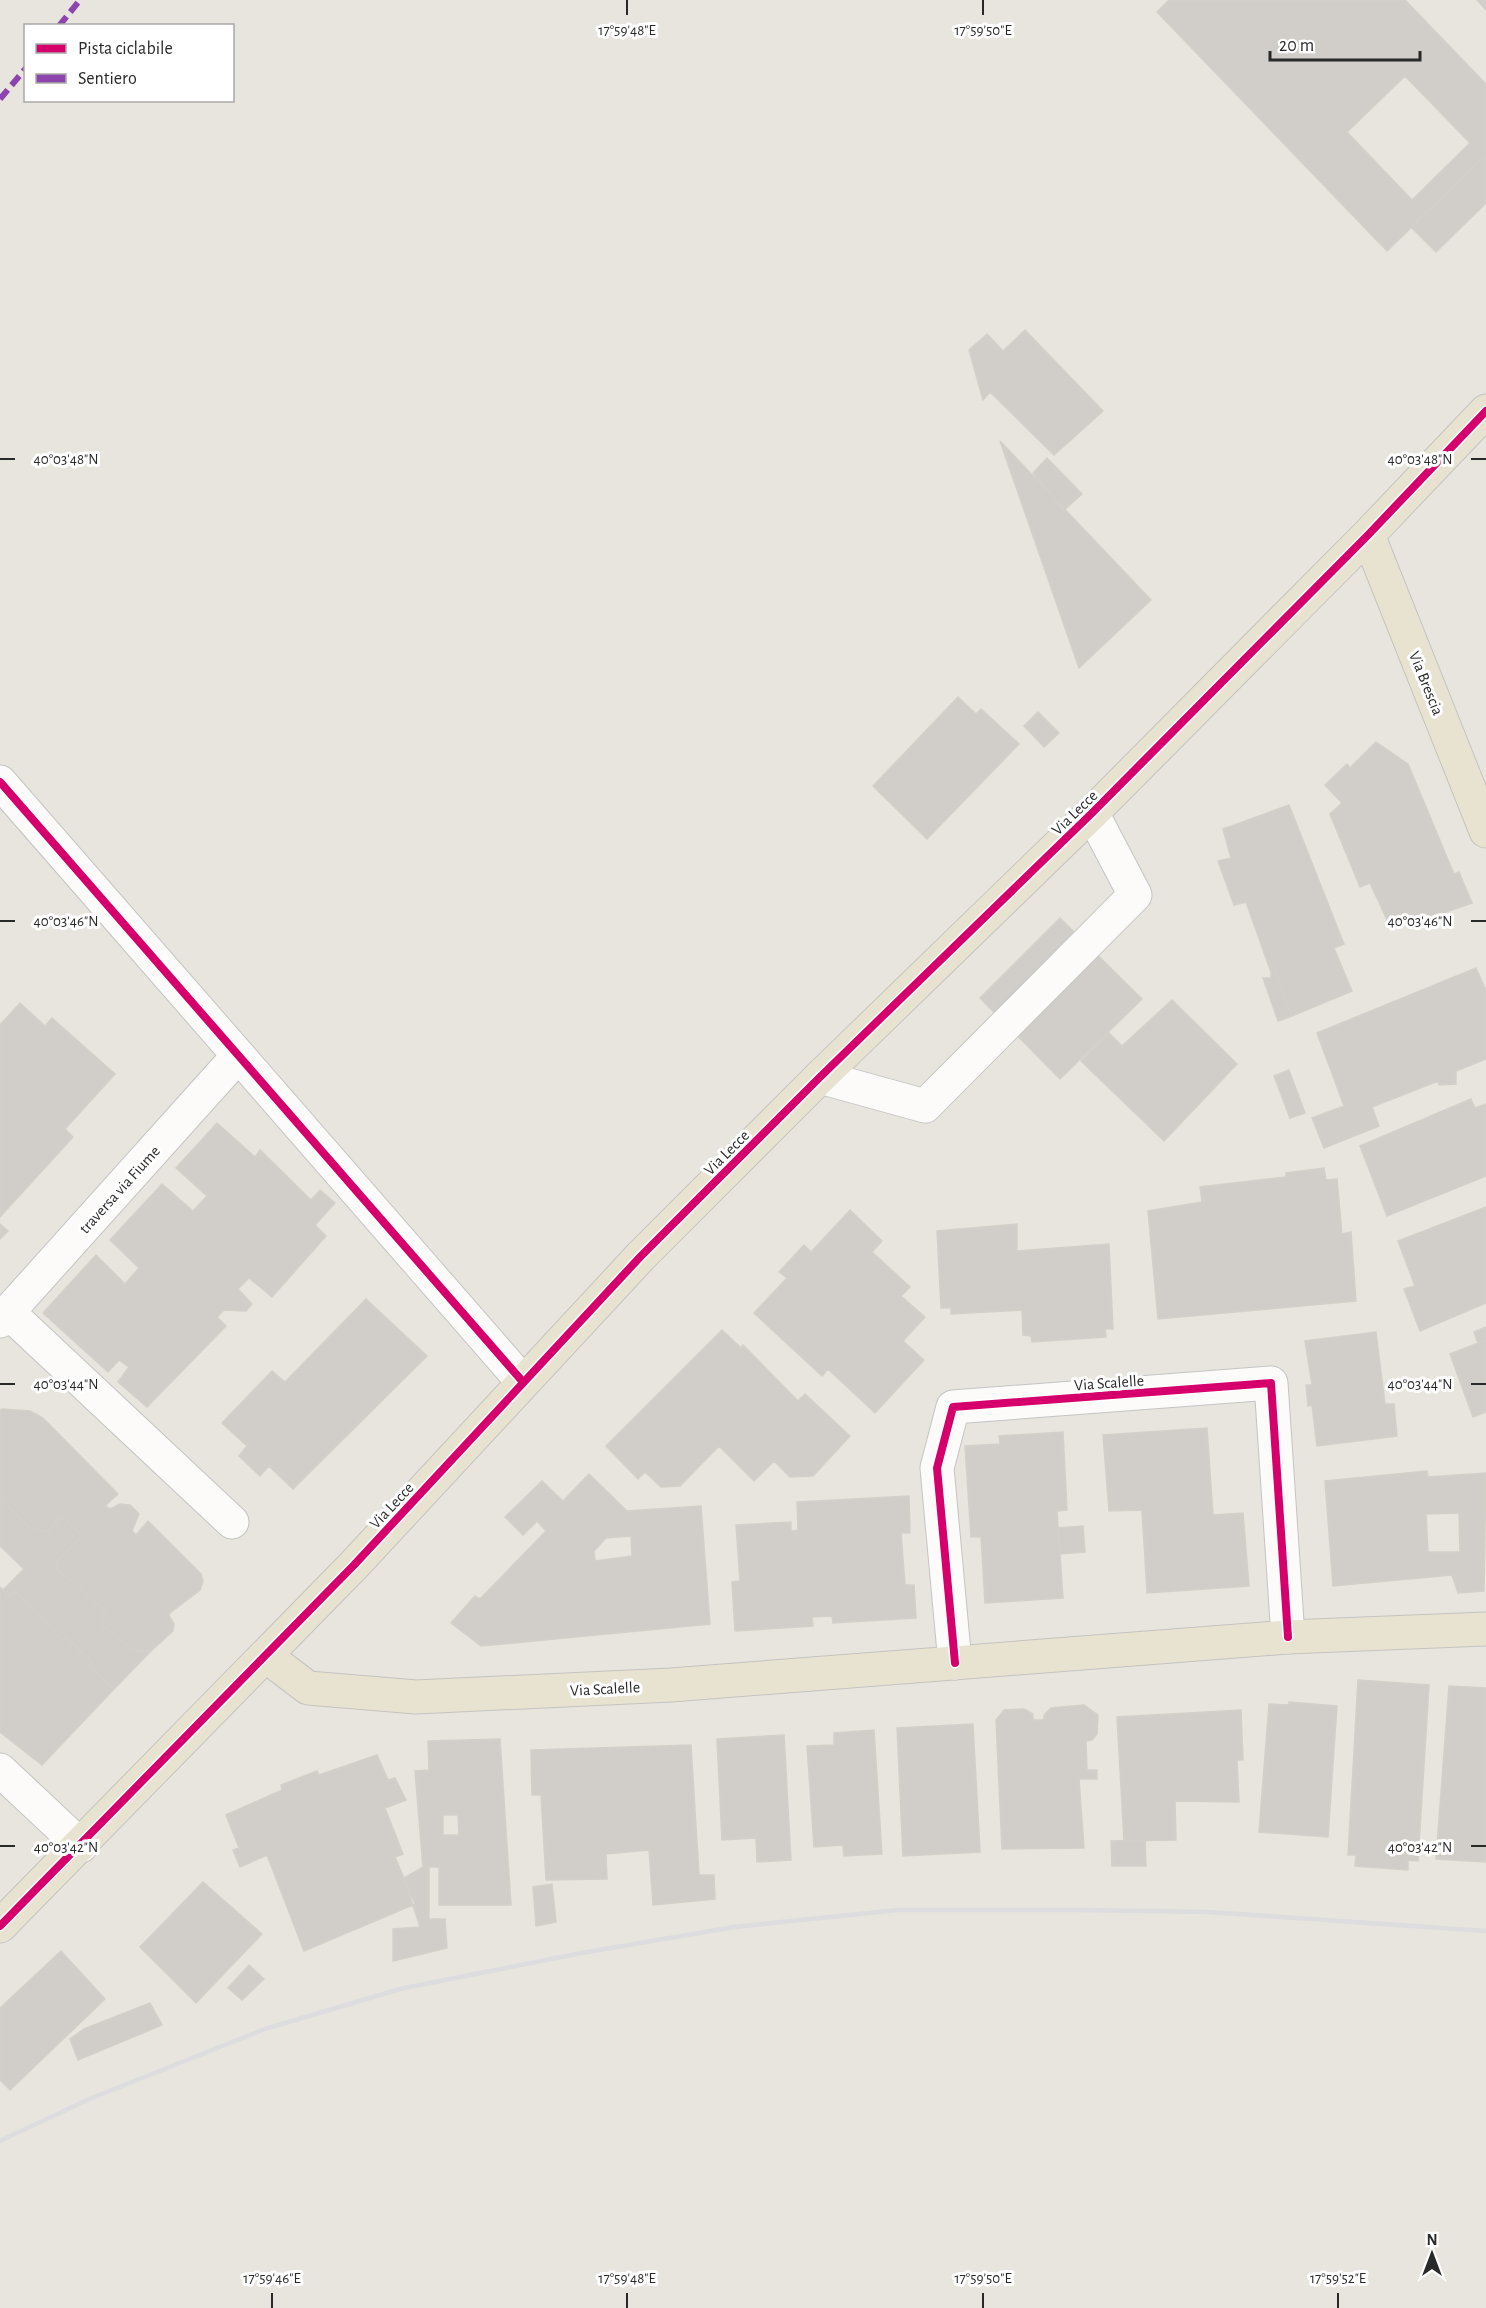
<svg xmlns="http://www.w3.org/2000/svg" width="1486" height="2308" font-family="'Alegreya Sans',sans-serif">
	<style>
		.building { fill: #d1cec9; stroke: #d3d0ca; stroke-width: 1.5; fill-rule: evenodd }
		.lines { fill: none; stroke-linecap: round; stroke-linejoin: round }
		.minor-casing { stroke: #c5c4c4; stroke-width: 35 }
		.major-casing { stroke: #c4c3c0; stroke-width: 35 }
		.minor { stroke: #fcfbfa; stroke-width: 33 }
		.major { stroke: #e8e3d1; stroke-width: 33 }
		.rail { stroke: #dddcde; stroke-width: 4.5 }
		.quiet { stroke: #8e44ad; stroke-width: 6; stroke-dasharray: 12 6; stroke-linecap: butt }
		.cycleway-casing { stroke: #fff; stroke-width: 11 }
		.cycleway { stroke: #d6006c; stroke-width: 8 }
		.ticks { fill: none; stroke: #292929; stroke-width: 2 }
		.labels { text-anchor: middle; stroke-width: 6; stroke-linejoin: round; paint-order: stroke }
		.street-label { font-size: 16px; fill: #292929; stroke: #fff }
		.ticks-label { font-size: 15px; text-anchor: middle; fill: #292929; stroke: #fff; stroke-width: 6; stroke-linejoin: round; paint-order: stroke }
	</style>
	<rect width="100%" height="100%" fill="#e8e5de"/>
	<path class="building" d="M1169,0H1405L1486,84V155L1387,251L1157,12ZM1405,76L1470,143L1412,200L1347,132Z
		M1477,0H1486V10Z
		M1486,155V203L1436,252L1411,227Z
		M1025,330L1103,411L1054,455L990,392L983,400L969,350L987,334L1003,351Z
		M1000,441L1151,600L1079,668Z
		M1047,458L1082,494L1064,510L1033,473Z
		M958,697L976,714L981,709L1019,744L927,839L873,786Z
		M1038,712L1059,733L1044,747L1024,726Z
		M1376,742L1408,764L1454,874L1459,872L1472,903L1429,918L1427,913L1390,926L1370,883L1360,887L1330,814L1342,803L1325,785L1347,764L1350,768Z
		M1289,805L1344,944L1334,948L1352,991L1292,1016L1275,971L1271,972L1246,902L1234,905L1218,861L1231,858L1223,829Z
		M1060,918L1142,999L1060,1079L980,998Z
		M1476,968L1486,990V1059L1456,1071V1084L1439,1085L1438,1081L1372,1107L1379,1126L1324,1148L1312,1118L1344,1106L1317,1033Z
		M1275,971L1292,1016L1278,1021L1263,978H1271V972Z
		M1172,1000L1237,1064L1164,1141L1081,1061L1109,1033L1122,1046Z
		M20,1003L45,1026L52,1018L115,1074L65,1129L73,1137L0,1217V1025Z
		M1289,1070L1305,1113L1290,1118L1274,1076Z
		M1471,1099L1475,1108L1486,1104V1176L1387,1216L1360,1146Z
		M217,1123L255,1157L260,1150L311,1200L320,1190L335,1203L315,1225L326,1236L272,1297L249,1278L238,1289L252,1304L246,1311L224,1310L217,1317L226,1326L147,1407L118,1382L129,1367L119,1360L108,1372L43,1313L96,1255L125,1284L139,1268L110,1240L162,1184L193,1211L207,1196L176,1168Z
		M1324,1168L1326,1180L1337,1179L1342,1234L1351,1232L1356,1301L1158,1319L1148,1211L1202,1202L1200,1187L1286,1177V1173Z
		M1486,1207V1303L1420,1331L1404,1289L1415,1286L1398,1241Z
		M850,1210L882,1241L872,1252L910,1287L901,1296L925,1317L903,1341L924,1360L875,1413L828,1369L822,1376L754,1313L787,1278L779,1272L804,1245L811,1252Z
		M0,1224L8,1231L0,1239Z
		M1017,1224V1251L1109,1244L1113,1329H1105L1106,1337L1032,1342L1031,1336L1023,1335L1022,1310L951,1314V1308H941L937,1231Z
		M366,1299L427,1356L293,1489L269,1466L260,1476L239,1456L247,1446L222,1423L272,1371L285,1382Z
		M1486,1327V1340L1478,1343L1474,1332Z
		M722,1330L741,1348L743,1345L798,1401L805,1394L850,1436L813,1476L790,1477L774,1461L754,1481L719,1446L680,1486L661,1487L645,1472L638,1479L606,1446Z
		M1376,1332L1385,1404H1394L1397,1436L1317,1446L1312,1405L1308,1406L1306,1385H1312L1305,1341Z
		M1486,1340V1412L1473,1417L1450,1354Z
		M2,1409L30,1411L43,1418L118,1494L105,1506L110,1509L120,1504L130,1505L139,1514L132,1531L136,1535L148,1521L201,1574L203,1581L200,1590L170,1613L169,1616L174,1624L173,1631L151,1651H134L102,1625L105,1610L57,1569V1561L82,1536L61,1516L49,1530L43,1532L32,1530L0,1498V1410Z
		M1207,1428L1213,1515L1243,1513L1249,1586L1147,1593L1142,1510L1109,1511L1103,1435Z
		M1063,1432L1067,1510L1057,1511L1063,1598L985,1603L981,1537H971L965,1446L1000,1444L999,1436Z
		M1427,1471L1428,1477L1486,1473L1484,1591L1458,1593L1452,1575L1333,1586L1325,1481ZM1459,1513L1460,1552H1428L1426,1514Z
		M589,1474L627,1511L701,1506L710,1624L481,1646L451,1623L475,1596L480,1599L546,1531L537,1521L523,1535L505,1517L542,1481L563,1501ZM631,1536L632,1556L595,1561L594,1551L606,1538Z
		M909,1496L910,1533H901L905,1585H914L916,1618L833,1623L832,1616L812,1617L813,1626L735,1631L732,1582L740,1581L736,1525L791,1522V1531L798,1530L797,1502Z
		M0,1498L32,1530L43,1532L49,1530L61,1516L82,1536L57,1561V1569L105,1610L102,1625L134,1651H151L114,1689L89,1666L92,1662L66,1637L63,1641L15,1591L10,1597L3,1590L24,1569L0,1546Z
		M1083,1526L1085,1552L1060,1554L1058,1528Z
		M0,1587L10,1597L15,1591L63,1641L66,1637L92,1662L89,1666L114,1689L42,1765L0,1732Z
		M1358,1680L1429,1685L1418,1861L1408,1860V1870L1355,1866L1356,1855H1348Z
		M1449,1686L1486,1688V1862L1436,1859Z
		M1289,1702L1337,1706L1328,1837L1259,1832L1269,1704L1289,1705Z
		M1084,1705L1098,1715L1097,1734L1092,1740L1086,1741L1087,1770H1097V1779H1079L1084,1848L1002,1849L996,1720L1004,1710L1024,1709L1033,1714V1720H1044V1715L1051,1708Z
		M1241,1710L1243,1760H1237L1239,1802L1175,1801L1176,1840L1124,1841L1117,1717Z
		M973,1724L980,1852L903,1856L897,1728Z
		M874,1730L882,1854L844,1856L843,1845L814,1847L807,1746L834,1745V1733Z
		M784,1735L791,1860L757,1862L756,1838L722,1840L717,1739Z
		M500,1739L511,1905H439V1867H423L415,1771L429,1770L428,1741ZM443,1815H458L459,1835H443Z
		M691,1745L699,1875H714L715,1899L653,1905L649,1850L606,1854L607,1879L546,1880L541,1795H532L531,1750Z
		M377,1755L388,1780L395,1778L406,1800L385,1808L403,1854L395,1857L415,1904L304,1951L267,1855L240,1867L233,1850L239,1848L226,1815L282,1790L281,1785L317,1771L319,1775Z
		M1145,1840L1146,1866H1112L1111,1841Z
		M423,1867H429V1919H445L447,1948L393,1961V1929L420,1927L404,1878Z
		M203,1882L262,1934L196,2003L140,1947Z
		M552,1884L556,1922L536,1926L533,1887Z
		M61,1951L105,1999L10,2090L0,2080V2008Z
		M249,1965L264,1979L242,2000L228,1988Z
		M150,2003L162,2025L78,2060L70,2039L84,2029Z"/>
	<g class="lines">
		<g class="minor-casing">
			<path id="minor" d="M0,782L523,1382
				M820,1077L925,1106L1135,895L1092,813
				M8,1312L232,1522
				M0,1321L238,1056
				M955,1663L937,1468L953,1407L1271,1383L1288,1637
				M0,1770L81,1846"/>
		</g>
		<g class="major-casing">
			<path id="major" d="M1368,535L1486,831
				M266,1656L308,1688L416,1697L671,1685L1288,1637L1486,1629
				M0,1926L354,1565L641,1256L820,1077L1092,813L1368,535L1486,411"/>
		</g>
		<use href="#minor" class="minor"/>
		<use href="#major" class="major"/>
		<path class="rail" d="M0,2141L87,2100L265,2029L400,1989L576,1954L734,1927L898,1910H1079L1208,1912L1486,1931"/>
		<path class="quiet" d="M59,26L80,0
			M0,99L26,68"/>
		<g class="cycleway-casing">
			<path id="cycleway" d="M0,782L523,1382
				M955,1663L937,1468L953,1407L1271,1383L1288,1637
				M0,1926L354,1565L641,1256L820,1077L1092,813L1368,535L1486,411"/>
		</g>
		<use href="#cycleway" class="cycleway"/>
	</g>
	<path class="ticks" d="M627,0V15M983,0V15M0,459H15M1471,459H1486M0,921H15M1471,921H1486M0,1384H15M1471,1384H1486M0,1846H15M1471,1846H1486M272,2293V2308M627,2293V2308M983,2293V2308M1338,2293V2308"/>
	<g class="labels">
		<g class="street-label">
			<text transform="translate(1427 683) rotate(68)" y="6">Via Brescia</text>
			<text transform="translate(1074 812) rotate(-44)" y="6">Via Lecce</text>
			<text transform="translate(726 1152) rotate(-45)" y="6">Via Lecce</text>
			<text transform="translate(119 1189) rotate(-48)" y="6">traversa via Fiume</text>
			<text transform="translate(1109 1382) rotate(-4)" y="6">Via Scalelle</text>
			<text transform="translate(391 1505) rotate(-47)" y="6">Via Lecce</text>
			<text transform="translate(605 1688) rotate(-3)" y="6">Via Scalelle</text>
		</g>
	</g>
	<g class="ticks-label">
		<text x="627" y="35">17°59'48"E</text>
		<text x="983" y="35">17°59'50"E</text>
		<text x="66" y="464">40°03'48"N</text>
		<text x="1420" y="464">40°03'48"N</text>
		<text x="66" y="926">40°03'46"N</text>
		<text x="1420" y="926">40°03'46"N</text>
		<text x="66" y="1389">40°03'44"N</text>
		<text x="1420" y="1389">40°03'44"N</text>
		<text x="66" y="1852">40°03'42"N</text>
		<text x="1420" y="1852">40°03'42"N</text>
		<text x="272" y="2283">17°59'46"E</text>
		<text x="627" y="2283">17°59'48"E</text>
		<text x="983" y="2283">17°59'50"E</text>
		<text x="1338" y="2283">17°59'52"E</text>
	</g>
	<rect x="24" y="24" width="210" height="78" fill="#ffffff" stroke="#a9a9a9" stroke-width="1.5"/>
	<rect x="36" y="44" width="30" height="9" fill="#d6006c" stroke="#a9a9a9" stroke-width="1.5"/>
	<text x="78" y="54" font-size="18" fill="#292929">Pista ciclabile</text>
	<rect x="36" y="74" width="30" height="9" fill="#8e44ad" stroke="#a9a9a9" stroke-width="1.5"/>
	<text x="78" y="84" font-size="18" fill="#292929">Sentiero</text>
	<g transform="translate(1432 2254)" stroke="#ffffff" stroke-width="4.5" paint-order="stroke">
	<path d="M0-4.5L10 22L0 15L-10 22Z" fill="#292929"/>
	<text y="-9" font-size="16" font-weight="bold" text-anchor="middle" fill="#292929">N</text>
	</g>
	<path d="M1270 51v9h150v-9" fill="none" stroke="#292929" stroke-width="3"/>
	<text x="1279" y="51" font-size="18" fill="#292929" stroke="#ffffff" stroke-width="4.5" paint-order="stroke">20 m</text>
</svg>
